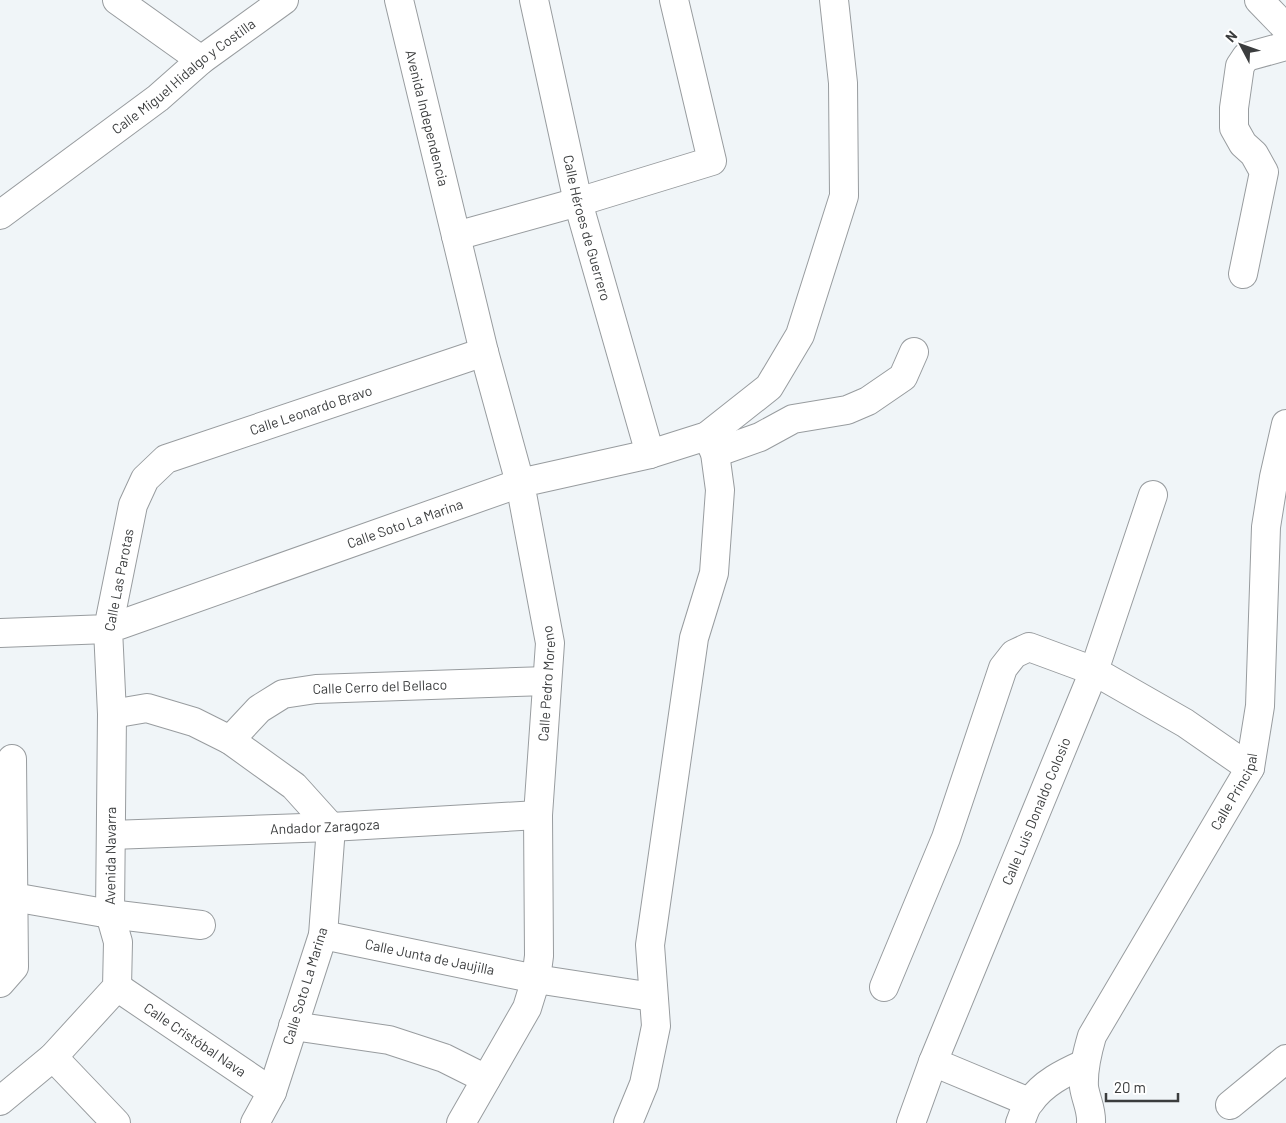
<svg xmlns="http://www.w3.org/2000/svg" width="1286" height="1123" font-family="Barlow,sans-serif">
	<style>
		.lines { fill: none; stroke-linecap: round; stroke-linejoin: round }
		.street-casing { stroke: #989c9f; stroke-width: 30 }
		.secondary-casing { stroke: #989c9f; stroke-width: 30 }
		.street { stroke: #fff; stroke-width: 28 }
		.secondary { stroke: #fff; stroke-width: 28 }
		.labels { text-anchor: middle; stroke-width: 5; stroke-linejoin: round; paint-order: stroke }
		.street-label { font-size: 14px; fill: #3b3d3e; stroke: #fff }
	</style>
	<rect width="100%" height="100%" fill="#f0f5f8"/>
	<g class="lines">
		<g class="street-casing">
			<g id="street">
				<path d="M117,0L201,60"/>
				<path id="s1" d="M534,0L578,202L650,454"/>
				<path d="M1259,0L1286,28"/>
				<path id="s2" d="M0,215L158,98L201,60L284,0"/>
				<path d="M456,236L578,202L712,161L674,0"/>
				<path d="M1243,274L1264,172L1254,154L1243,144L1234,128V108L1240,66L1246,57L1286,46"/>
				<path d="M715,453L760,437L793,419L847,410L868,401L903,377L914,352"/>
				<path id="s3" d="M0,633L108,629L133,505L145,479L166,459L484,352"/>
				<path d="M112,714L147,708L194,722L230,740L294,786L331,827L323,935L272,1092L255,1123"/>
				<path id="s4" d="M230,740L259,709L283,694L316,689L547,681"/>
				<path id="s5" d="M111,835L331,827L538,815"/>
				<path d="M0,897H13L110,914L201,925"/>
				<path id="s6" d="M323,935L536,979L653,997"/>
				<path d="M0,983L14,967L12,759"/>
				<path id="s7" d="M117,987L272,1092"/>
				<path d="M884,987L946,838L1003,668L1014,654L1029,647L1094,671L1185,723L1250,768"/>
				<path d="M293,1026L389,1040L444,1058L486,1079"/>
				<path d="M53,1057L116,1123"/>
				<path d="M933,1062L1029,1102"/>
				<path d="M1230,1105L1286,1059"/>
				<path id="s8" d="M461,1123L527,1008L536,979L539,956L538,815L550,643L520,483L650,454L707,436L769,387L800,335L844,196L843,83L834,0"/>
				<path d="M628,1123L644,1084L656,1026L650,945L694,638L714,573L720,490L715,453L707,436"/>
				<path id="s9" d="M911,1123L933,1062L1094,671L1153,495"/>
				<path d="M1020,1123C1023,1116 1025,1107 1030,1102C1043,1083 1064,1073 1084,1064"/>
				<path id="s10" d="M1091,1123C1092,1110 1086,1100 1084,1087C1083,1069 1087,1053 1092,1036L1250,768L1260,706L1266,527L1274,477L1286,424"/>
			</g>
		</g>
		<g class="secondary-casing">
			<g id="secondary">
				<path id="s11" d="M0,1101L53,1057L117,987L118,942L110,914L112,714L108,629L520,483L484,352L399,0"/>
			</g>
		</g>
		<use href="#street" class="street"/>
		<use href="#secondary" class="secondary"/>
	</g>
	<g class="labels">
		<g class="street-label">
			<text dy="5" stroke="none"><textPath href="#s2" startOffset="230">Calle Miguel Hidalgo y Costilla</textPath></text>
			<text transform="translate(427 118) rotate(76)" y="5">Avenida Independencia</text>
			<text dy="5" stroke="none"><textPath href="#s1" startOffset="234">Calle Héroes de Guerrero</textPath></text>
			<text dy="5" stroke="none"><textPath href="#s3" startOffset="445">Calle Leonardo Bravo</textPath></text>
			<text dy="5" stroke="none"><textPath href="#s11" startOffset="838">Calle Soto La Marina</textPath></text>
			<text transform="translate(119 580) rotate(-79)" y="5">Calle Las Parotas</text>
			<text dy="5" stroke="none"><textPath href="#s8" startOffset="459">Calle Pedro Moreno</textPath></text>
			<text dy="5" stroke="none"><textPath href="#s4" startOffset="168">Calle Cerro del Bellaco</textPath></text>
			<text dy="5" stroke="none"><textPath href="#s10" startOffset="372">Calle Principal</textPath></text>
			<text dy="5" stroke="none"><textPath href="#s9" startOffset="336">Calle Luis Donaldo Colosio</textPath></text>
			<text dy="5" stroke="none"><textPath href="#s5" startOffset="214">Andador Zaragoza</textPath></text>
			<text dy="5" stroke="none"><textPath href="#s11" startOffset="296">Avenida Navarra</textPath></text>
			<text dy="5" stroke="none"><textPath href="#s6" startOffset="109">Calle Junta de Jaujilla</textPath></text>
			<text transform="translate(305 986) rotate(-73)" y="5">Calle Soto La Marina</text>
			<text dy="5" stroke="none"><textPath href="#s7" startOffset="94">Calle Cristóbal Nava</textPath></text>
		</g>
	</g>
	<g transform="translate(1241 45) rotate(311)" stroke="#ffffff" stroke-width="4" paint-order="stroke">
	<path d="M0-4L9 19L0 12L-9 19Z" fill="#3b3d3e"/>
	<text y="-8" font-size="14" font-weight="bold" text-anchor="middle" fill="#3b3d3e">N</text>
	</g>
	<path d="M1106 1093v8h72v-8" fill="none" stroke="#3b3d3e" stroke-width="2.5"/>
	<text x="1114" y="1093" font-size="15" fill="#3b3d3e" stroke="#ffffff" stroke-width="4" paint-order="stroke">20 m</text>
</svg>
